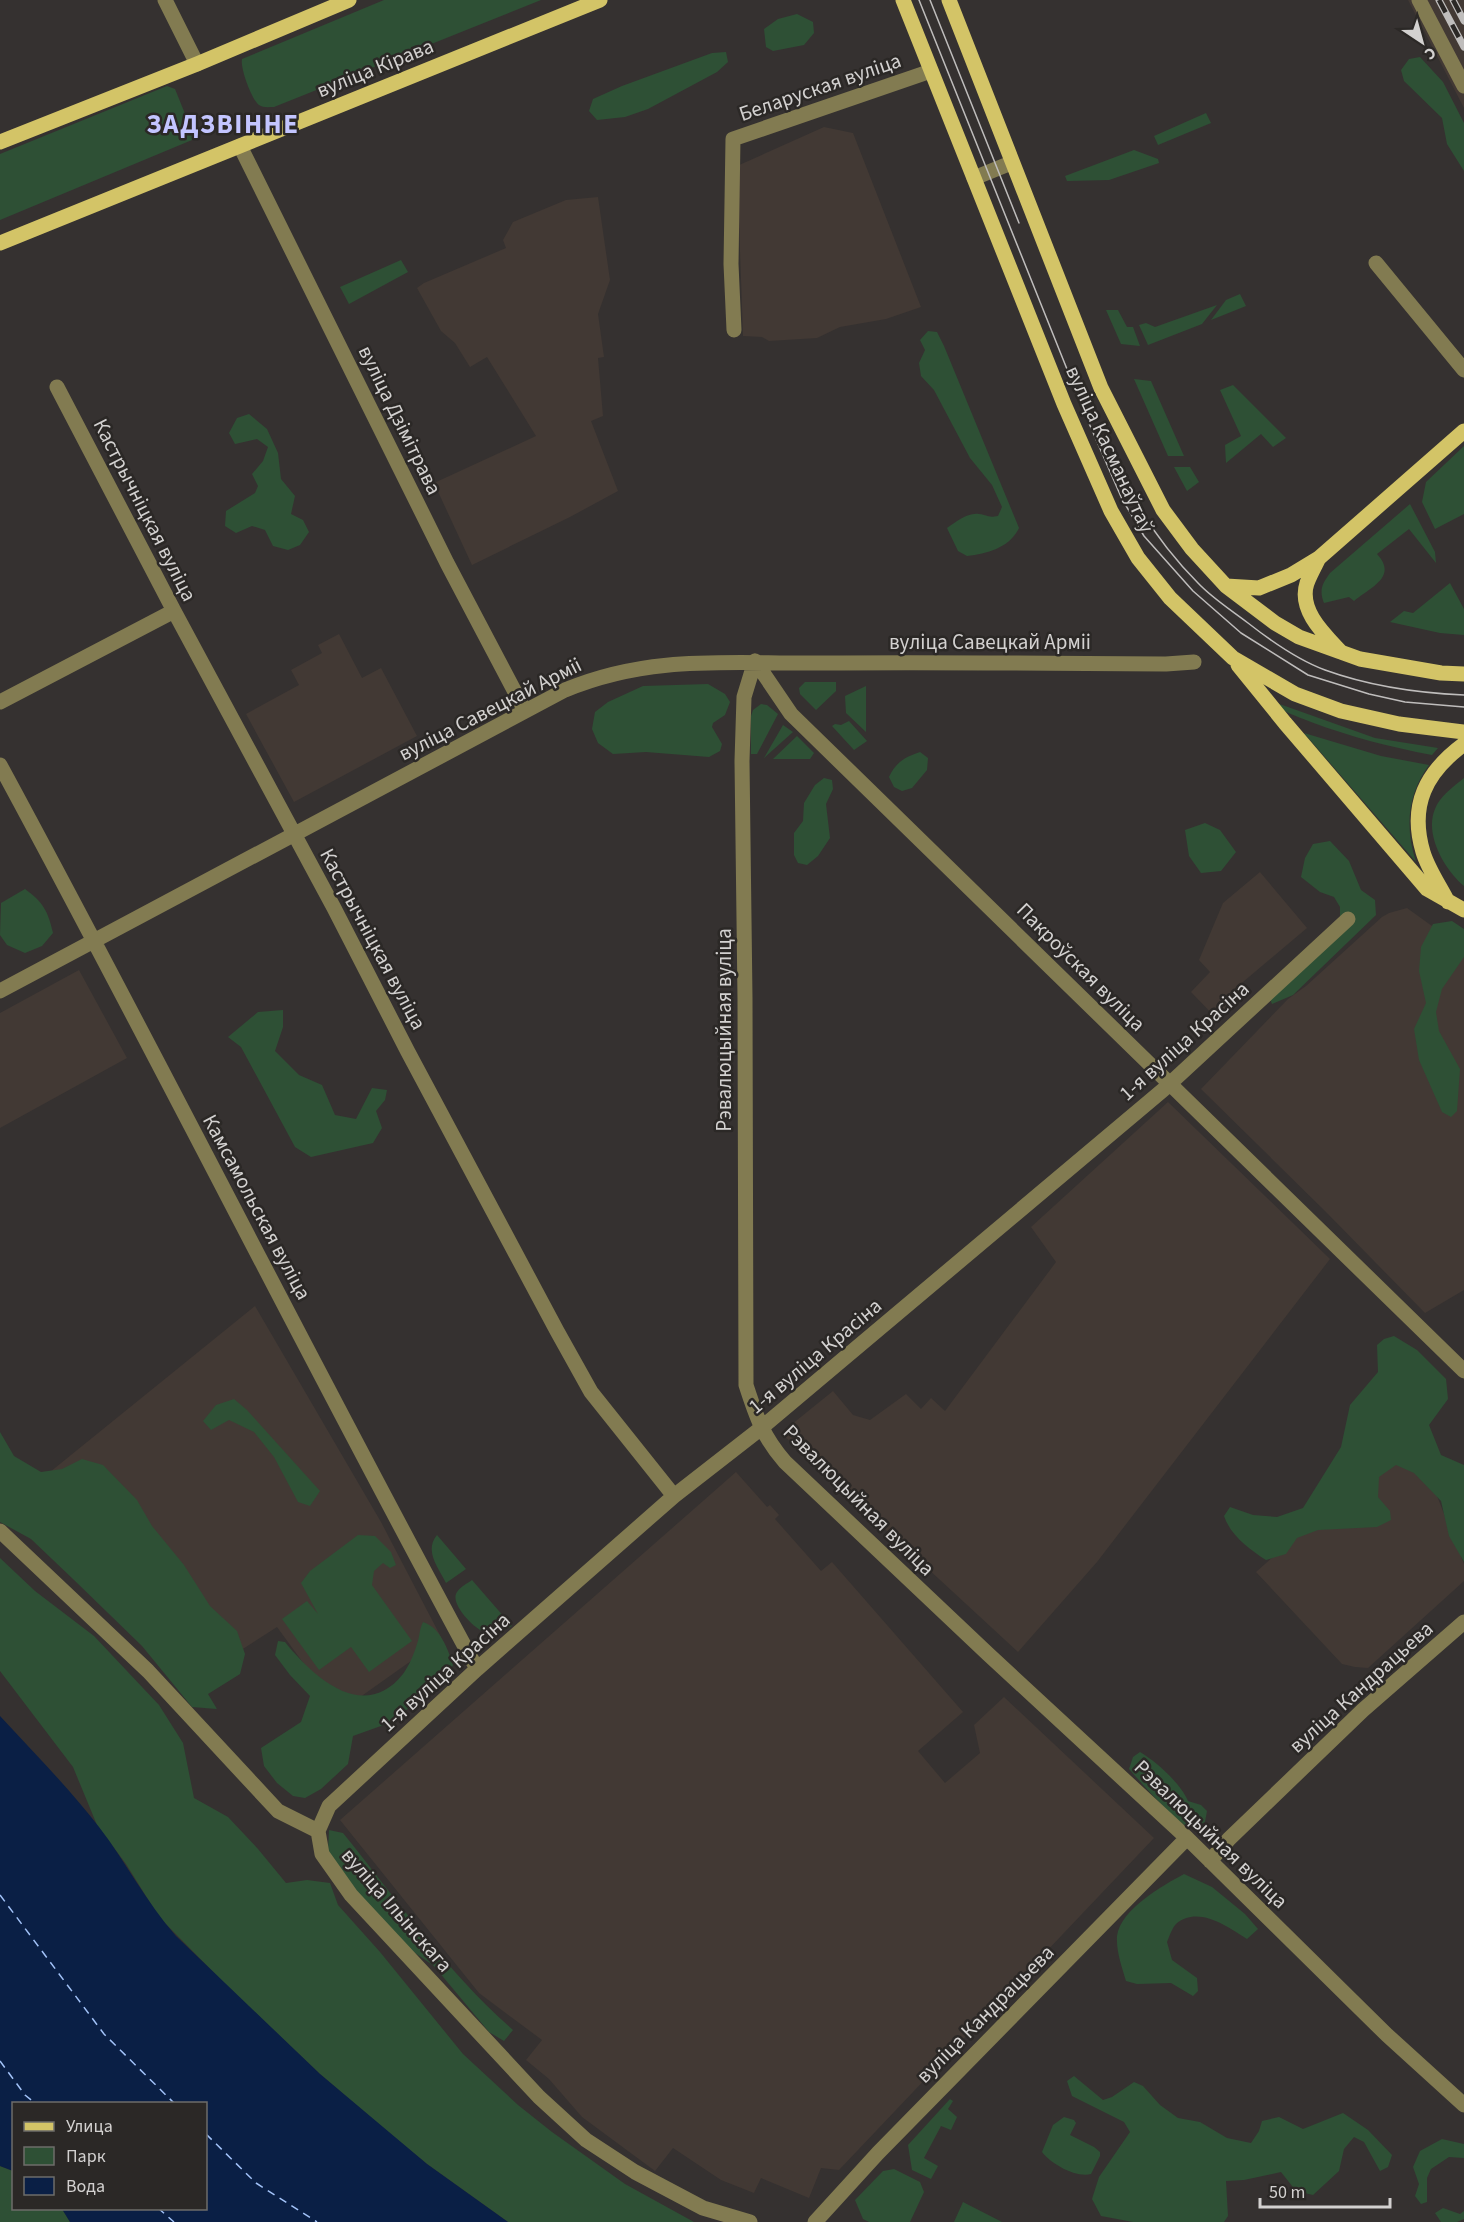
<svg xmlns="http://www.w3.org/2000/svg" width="1464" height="2222" font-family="'Source Sans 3',sans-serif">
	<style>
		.built { fill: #423934 }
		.green { fill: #2e5035 }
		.water { fill: #0a1f45 }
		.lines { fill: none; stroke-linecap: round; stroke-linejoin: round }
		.ferry { stroke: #a2c2f8; stroke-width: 1.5; stroke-dasharray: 8 6; stroke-linecap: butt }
		.minor { stroke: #827b51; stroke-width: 15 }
		.major { stroke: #d3c467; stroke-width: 15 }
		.tram { stroke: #bfbdbc; stroke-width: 1.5 }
		.rail-casing { stroke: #bfbdbc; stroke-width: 7 }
		.rail { stroke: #2b2826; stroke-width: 4.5; stroke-dasharray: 14; stroke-linecap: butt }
		.labels { text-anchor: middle; stroke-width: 5; stroke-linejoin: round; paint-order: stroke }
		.street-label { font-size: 21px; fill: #d3d1d0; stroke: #2b2826 }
		.district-label { font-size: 27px; font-weight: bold; letter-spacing: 1.5px; fill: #c3c5ff; stroke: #2b2826 }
	</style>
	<rect width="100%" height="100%" fill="#353130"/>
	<path class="built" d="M1408,0H1464V108Z
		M824,127L853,133L921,307L886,319L840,327L817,338L769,341L762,337L743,336L737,166Z
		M598,197L610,280L598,314L604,357L598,358L603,416L591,421L618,491L570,517L472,565L434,483L536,436L487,357L470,367L455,343L441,331L417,288L424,283L506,248L503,240L513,222L566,200Z
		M339,634L362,678L381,668L417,736L294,802L246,714L299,685L291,670L322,653L318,645Z
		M1260,872L1307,928L1224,998L1231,1007L1218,1020L1191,992L1210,972L1199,960L1223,903Z
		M1407,908L1464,949V1290L1425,1313L1325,1211L1201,1089L1288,999L1306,986L1382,917L1389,913Z
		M79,970L127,1058L0,1128V1013Z
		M1168,1102L1330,1259L1097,1562L1018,1652L781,1433L833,1391L853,1415L870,1420L906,1394L921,1409L931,1398L945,1411L1056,1262L1031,1227Z
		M255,1306L381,1522L442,1639L339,1712L277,1627L184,1687L29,1489Z
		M1405,1440L1435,1491L1464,1564V1581L1368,1668L1355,1667L1342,1664L1256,1572Z
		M736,1472L767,1507L770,1505L779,1515L775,1519L821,1571L832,1562L963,1712L918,1751L945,1783L980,1753L974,1725L1004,1697L1154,1838L839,2170L821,2168L809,2198L761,2178L754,2193L721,2180L673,2148L655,2171L582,2117L549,2079L526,2060L542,2040L479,1993L340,1820Z"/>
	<path class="green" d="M384,0H541L274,107C269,107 263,108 259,105C252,100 240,68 242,59Z
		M797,14L813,22L814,33L804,45L773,51L766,47L764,29L778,19Z
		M726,52L728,62L717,72L648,109L625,117L597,120L589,111L593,99L622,86L712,53Z
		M1420,57L1443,82L1464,123V171L1447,144L1442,118L1404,81L1401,70L1409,59Z
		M167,86L175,89L194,136L192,140L0,220V154Z
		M1206,113L1211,123L1158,145L1154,136Z
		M1134,150L1158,159L1159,163L1109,180L1067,181L1065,176Z
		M401,260L408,272L349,304L340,287Z
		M1240,294L1246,306L1211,320L1226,300Z
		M1217,305L1202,324L1148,345L1139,325L1146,323L1155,327Z
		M1106,310H1118L1127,327H1133L1140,346L1121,344Z
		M928,331L937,332L944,346L1019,528C1009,548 988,553 967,556L958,551L947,528C956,522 968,512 979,514C988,515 987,518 998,516L1002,507L992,485L970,458L934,390L921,376L919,363L925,350L920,340Z
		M1134,379L1151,381L1184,456H1168Z
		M1233,385L1286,438L1273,447L1261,434L1226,463L1225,445L1241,436L1220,390Z
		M249,414L267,429L278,453L281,479L295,496L291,514L303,520L309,532L300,545L288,550L273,546L265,530L252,526L236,533L225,526L226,511L255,493L258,486L252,474L263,461L268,447L257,439L235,444L229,433L237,418Z
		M1464,446V514L1435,529L1422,502L1426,482Z
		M1174,467H1190L1199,482L1187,491Z
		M1410,504L1435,552L1436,563L1409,529L1377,554C1398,577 1371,587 1354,601L1349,597L1324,603C1319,590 1322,584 1330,573Z
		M1450,583L1464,609V635L1440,633L1390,622L1404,611L1413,613Z
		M805,682H836V691L816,710L800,694L799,688Z
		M708,684L725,694L730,702L725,715L713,723L712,727L722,744L720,751L709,757L646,752L613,754L598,743L592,729L595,712L608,702L643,686Z
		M866,686V732L846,713L845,696Z
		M1271,701L1375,738L1438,748L1432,755C1390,747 1351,737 1311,722C1296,716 1282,712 1271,701Z
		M761,704L767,705L778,714L757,754H751V716L753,710Z
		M849,721L867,741L854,750L832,726L835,724L841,725Z
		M783,725L793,732L764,758Z
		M1304,733L1381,756L1429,765C1407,795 1405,828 1416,862Z
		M797,736L814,753L810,759H773Z
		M920,752L928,758L927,770L912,788L902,791L894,787L889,777C896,762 905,757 920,752Z
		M824,778L832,780L833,789L826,804L830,838L818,856L807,865L798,863L794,855V833L803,821L804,803L815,785Z
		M1464,778V886C1445,870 1424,835 1435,809C1439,797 1454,786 1464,778Z
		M1205,823L1220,830L1236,852L1221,871L1201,873L1189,856L1185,830Z
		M1330,841L1349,861L1361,890L1375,900L1376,915L1293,995L1272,1004L1268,994L1340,929V907L1334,897L1320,892L1301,877L1305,858L1313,844Z
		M25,889C43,902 48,911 53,933L42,946L25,953L7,945L0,935L1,903Z
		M1452,921L1464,929V957L1442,989L1436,1012L1439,1031L1460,1069L1457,1111L1451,1117L1442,1112L1419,1060L1414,1029L1426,1003L1419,971L1421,947L1433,924Z
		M283,1010V1027L275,1051L299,1075L322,1085L335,1115L356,1119L372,1088L387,1090L385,1100L376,1111L382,1128L373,1143L311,1157L295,1147L241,1047L228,1037L258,1012Z
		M1394,1336L1417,1350L1446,1379L1448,1399L1429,1425L1441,1455L1464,1465V1562L1449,1536L1441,1501L1414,1473L1396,1465L1379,1477L1378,1497L1390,1511L1391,1520L1377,1527L1318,1530L1297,1538L1286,1554L1266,1560C1249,1549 1231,1536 1224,1516L1230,1507L1253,1515L1277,1517L1303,1508L1341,1447L1350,1405L1378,1372L1377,1345L1384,1339Z
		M234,1399L247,1410L320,1491L310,1506L298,1502L274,1457L254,1432L229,1420L211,1430L203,1421L216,1405Z
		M0,1432L14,1456L41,1472L62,1469L82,1459L103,1465L137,1500L152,1526L184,1565L210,1606L237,1631L245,1654L240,1674L208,1694L217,1709L192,1707L142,1646L73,1579L31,1539L0,1522Z
		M358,1535L375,1536L391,1552L396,1565L390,1568L383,1563L374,1571L372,1585L412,1641L369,1672L351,1647L319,1670L282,1619L307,1601L318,1614L301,1583L310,1571Z
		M437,1535L466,1569L446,1583C438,1567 424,1551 437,1535Z
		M0,1558L35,1591L94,1636L159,1705L183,1743L194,1798L228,1817L258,1849L286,1883L307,1880L330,1883L338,1905L380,1952L463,2054L518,2105L552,2132L625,2184L694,2222H508L427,2164L382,2127L320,2074L228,1987L159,1917L126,1864L97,1825L73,1767L0,1671Z
		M472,1580L512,1626C503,1631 495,1635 485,1632C474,1629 449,1603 457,1592C460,1587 468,1583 472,1580Z
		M423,1622C440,1627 448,1649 453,1665L448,1675L392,1722L353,1736L348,1764L321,1789L305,1798L293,1796L277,1783L264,1766L261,1748L301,1722L310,1696L290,1675L275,1655L278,1641L285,1642C314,1678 364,1723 403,1674C409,1666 414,1654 417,1644C420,1636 419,1630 423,1622Z
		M1140,1752C1157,1762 1181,1784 1188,1801L1201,1805L1207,1811L1205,1822C1199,1825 1193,1828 1187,1826C1175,1822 1139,1780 1129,1769L1133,1757Z
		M329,1830L343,1833C398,1901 448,1973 513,2030L504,2041L489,2032L434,1966L405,1946L355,1892L328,1851Z
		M1184,1874L1212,1887L1245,1914L1258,1929L1247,1939C1228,1927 1198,1905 1176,1924C1172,1928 1169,1937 1167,1942L1172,1960L1197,1978L1198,1991L1193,1996L1171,1983L1137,1984L1126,1981C1122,1967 1116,1951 1117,1936C1121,1909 1162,1886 1184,1874Z
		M1074,2076L1103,2100L1112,2097L1134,2082L1143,2086L1160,2105L1178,2118L1200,2122L1227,2138L1251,2143L1259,2131L1262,2121L1279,2117L1303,2129L1343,2113L1368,2130L1392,2155L1388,2167L1380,2171L1364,2142L1354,2137L1344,2149L1339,2171L1313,2195L1296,2191L1281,2172L1244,2180L1226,2181L1228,2216L1224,2222H1133L1101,2216L1092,2199L1099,2177L1130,2132L1124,2122L1072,2096L1067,2081Z
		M950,2099L953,2101L948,2109L957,2117L951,2130L941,2126L924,2158L938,2166L931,2179L912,2170L908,2145Z
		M1064,2117L1074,2120L1076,2123L1070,2135L1094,2147L1100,2152V2156L1091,2174C1076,2178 1051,2164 1042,2152L1053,2125Z
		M1442,2139L1464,2144V2158L1449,2157L1431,2169L1427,2178V2202L1421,2204L1415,2196L1419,2184L1413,2167L1420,2151Z
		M0,2166L13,2171L14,2208L62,2209L70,2222H0Z
		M894,2169L920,2182L924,2192L910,2222H869L863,2219L855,2200L883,2171Z
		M963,2202L1002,2222H954Z
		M1443,2208L1460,2214L1464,2211V2219L1457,2222H1441L1435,2213Z"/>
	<path class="water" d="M0,1716C33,1752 69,1788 99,1827C126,1862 146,1902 176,1936L320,2074L427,2164L508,2222H70L62,2209L206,2208V2104H14L13,2171L0,2166Z"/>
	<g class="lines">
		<path class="ferry" d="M0,1895L104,2034L175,2104
			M0,2061L25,2095L36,2104
			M206,2134L256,2183L317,2222
			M158,2208L174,2222"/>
		<path class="minor" d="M165,0L197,64
			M1419,0L1464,86
			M240,146L447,563L525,711
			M974,178L1011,163
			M1376,263L1464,370
			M734,330L731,264L733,139L931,71
			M57,387L174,611L334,908L408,1052L557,1331L591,1392L674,1496
			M755,661L744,697L742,761L745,998L746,1385C756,1416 763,1437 785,1462L988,1654L1187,1838L1387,2035L1464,2105
			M755,661L791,714L1464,1371
			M0,702L174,611
			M0,765C162,1064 314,1369 477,1669
			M0,991L565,690C651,654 730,664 820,663C935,662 1050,663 1166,664L1194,662
			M0,1531L148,1671L278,1811L318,1831
			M318,1831L329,1806L477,1669L674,1496L760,1429L1163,1090L1348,919
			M318,1831L322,1854L351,1895L539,2097L586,2140L635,2172L703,2208L750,2222
			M1210,1861L1229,1839L1363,1710L1464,1622
			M815,2222L878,2153L1187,1838"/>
		<path class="major" d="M903,0L1064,404L1111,511L1138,558L1170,598L1233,658L1295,694L1341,711L1399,724L1464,732
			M949,0L1101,388L1163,510L1192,549L1226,586L1275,623L1299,637L1360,659L1441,673L1464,674
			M0,142L197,64L349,0
			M0,243L600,0
			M1319,558C1315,566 1310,575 1307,583C1298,610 1324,634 1341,652
			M1226,586L1259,588L1291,575L1319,558L1464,431
			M1238,665L1285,723L1427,889L1464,910
			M1448,902C1440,886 1428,869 1423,852C1409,805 1426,772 1464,744"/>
		<path class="tram" d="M919,0L1085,414L1122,499L1144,536L1193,591L1241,633L1308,675L1369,694L1405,702L1464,707
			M930,0L1019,223
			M1117,468C1138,510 1164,549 1198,583C1212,598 1231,610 1248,623C1271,641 1298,660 1325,670C1369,686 1418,693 1464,695"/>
		<g class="rail-casing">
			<path id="rail" d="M1439,0L1464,47
				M1453,0L1464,21"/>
		</g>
		<use href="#rail" class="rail"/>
	</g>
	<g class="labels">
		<g class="street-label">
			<text transform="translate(375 68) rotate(-22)" y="7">вуліца Кірава</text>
			<text transform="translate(820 87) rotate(-19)" y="7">Беларуская вуліца</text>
			<text transform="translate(400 420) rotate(64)" y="7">вуліца Дзімітрава</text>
			<text transform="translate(1110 449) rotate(65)" y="7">вуліца Касманаўтаў</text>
			<text transform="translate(145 510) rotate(63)" y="7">Кастрычніцкая вуліца</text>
			<text x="990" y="649">вуліца Савецкай Арміі</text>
			<text transform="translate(490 709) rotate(-27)" y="7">вуліца Савецкай Арміі</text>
			<text transform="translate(373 939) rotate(62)" y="7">Кастрычніцкая вуліца</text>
			<text transform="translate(1081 967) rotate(45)" y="7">Пакроўская вуліца</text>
			<text transform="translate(724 1030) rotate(-90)" y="7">Рэвалюцыйная вуліца</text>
			<text transform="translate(1184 1041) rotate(-42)" y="7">1-я вуліца Красіна</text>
			<text transform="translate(257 1207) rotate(62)" y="7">Камсамольская вуліца</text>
			<text transform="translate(815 1356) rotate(-40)" y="7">1-я вуліца Красіна</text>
			<text transform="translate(859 1500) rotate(45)" y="7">Рэвалюцыйная вуліца</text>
			<text transform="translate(445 1672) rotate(-42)" y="7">1-я вуліца Красіна</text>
			<text transform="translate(1361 1687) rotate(-42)" y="7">вуліца Кандрацьева</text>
			<text transform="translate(1211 1834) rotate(44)" y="7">Рэвалюцыйная вуліца</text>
			<text transform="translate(397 1910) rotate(49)" y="7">вуліца Ільінскага</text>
			<text transform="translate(985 2014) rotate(-45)" y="7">вуліца Кандрацьева</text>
		</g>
		<g class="district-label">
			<text x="223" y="133">ЗАДЗВІННЕ</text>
		</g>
	</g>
	<rect x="12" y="2102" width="195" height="108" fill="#2b2826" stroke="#6e6c6a" stroke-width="1.5"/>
	<rect x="24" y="2122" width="30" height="9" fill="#d3c467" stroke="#6e6c6a" stroke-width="1.5"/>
	<text x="66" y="2132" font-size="18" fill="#d3d1d0">Улица</text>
	<rect x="24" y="2147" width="30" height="18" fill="#2e5035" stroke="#6e6c6a" stroke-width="1.5"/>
	<text x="66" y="2162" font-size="18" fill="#d3d1d0">Парк</text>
	<rect x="24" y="2177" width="30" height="18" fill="#0a1f45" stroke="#6e6c6a" stroke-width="1.5"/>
	<text x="66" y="2192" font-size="18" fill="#d3d1d0">Вода</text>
	<g transform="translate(1422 42) rotate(144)" stroke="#2b2826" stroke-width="4.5" paint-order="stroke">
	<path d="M0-4.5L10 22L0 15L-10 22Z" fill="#d3d1d0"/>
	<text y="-9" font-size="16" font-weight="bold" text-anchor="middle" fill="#d3d1d0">С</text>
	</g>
	<path d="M1260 2198v9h130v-9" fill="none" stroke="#d3d1d0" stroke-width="3"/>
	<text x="1269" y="2198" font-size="18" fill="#d3d1d0" stroke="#2b2826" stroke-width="4.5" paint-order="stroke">50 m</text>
</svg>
